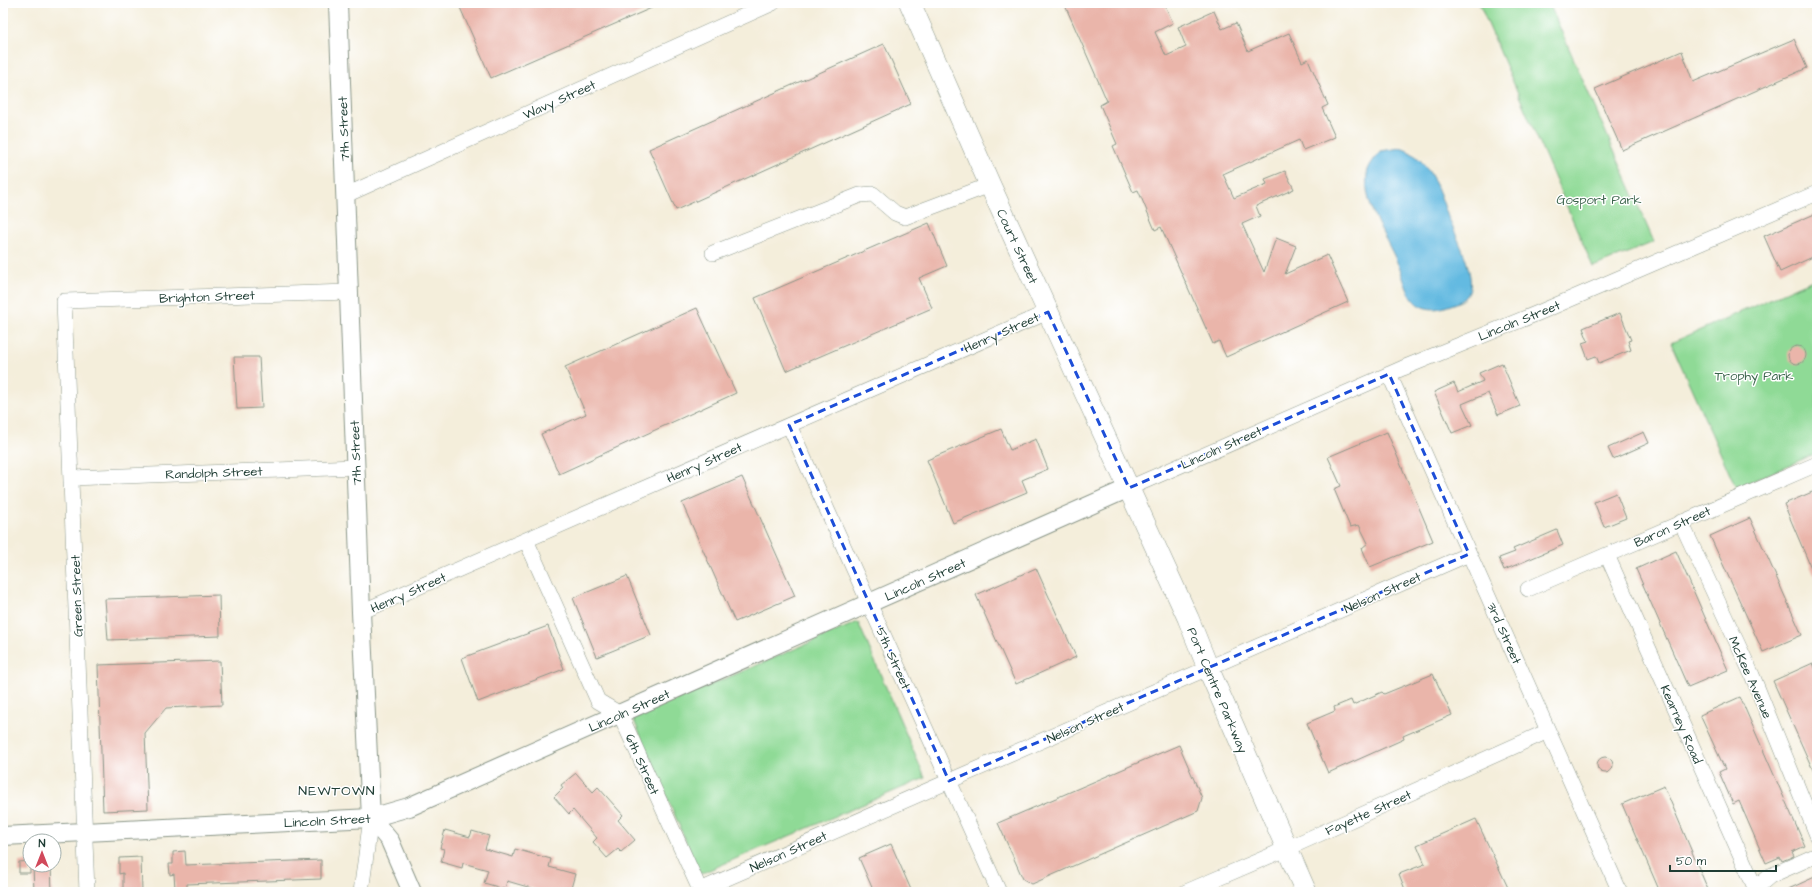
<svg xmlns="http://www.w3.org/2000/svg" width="1820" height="895" font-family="'Architects Daughter',sans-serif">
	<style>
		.green { fill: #8fda96; stroke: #578c65 }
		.water { fill: #64bae1; stroke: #427c8a }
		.building { fill: #eab5aa }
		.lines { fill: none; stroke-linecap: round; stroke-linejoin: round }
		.minor-casing { stroke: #8a9688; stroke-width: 16 }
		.tertiary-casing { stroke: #8a9688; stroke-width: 20 }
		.secondary-casing { stroke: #8a9688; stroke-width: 22 }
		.minor { stroke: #fff; stroke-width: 15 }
		.tertiary { stroke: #fff; stroke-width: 18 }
		.secondary { stroke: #fff; stroke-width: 21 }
		.marked { fill: none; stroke: #1d4ed8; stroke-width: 3; stroke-dasharray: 8 5; stroke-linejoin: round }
		.labels { text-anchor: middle; stroke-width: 3; stroke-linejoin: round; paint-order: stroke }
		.street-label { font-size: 13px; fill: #1f3d34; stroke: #fff }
		.park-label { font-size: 13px; fill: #3b644c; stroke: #fff }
		.neighbourhood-label { font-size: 14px; letter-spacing: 1px; fill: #1f3d34; stroke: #fff }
	</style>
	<rect width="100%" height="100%" fill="#fff"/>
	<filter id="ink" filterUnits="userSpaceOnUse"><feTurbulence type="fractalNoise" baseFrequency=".025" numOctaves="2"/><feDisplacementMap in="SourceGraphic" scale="8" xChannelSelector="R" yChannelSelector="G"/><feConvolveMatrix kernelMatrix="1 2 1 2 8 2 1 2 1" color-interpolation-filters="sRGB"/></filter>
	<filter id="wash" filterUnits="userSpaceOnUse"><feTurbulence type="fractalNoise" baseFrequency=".012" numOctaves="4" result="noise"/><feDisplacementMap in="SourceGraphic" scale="16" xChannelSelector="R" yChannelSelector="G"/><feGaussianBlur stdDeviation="0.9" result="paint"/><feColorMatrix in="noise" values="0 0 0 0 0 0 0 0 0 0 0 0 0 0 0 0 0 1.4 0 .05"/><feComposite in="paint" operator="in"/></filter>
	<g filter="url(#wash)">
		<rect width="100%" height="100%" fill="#f4eedb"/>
		<path class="green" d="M1479,3H1549L1654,242L1593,267Z
			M1817,278V453L1736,488L1671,343Z
			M858,622L925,778L700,874L633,718Z"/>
		<path class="water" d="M1400,148C1429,156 1439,191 1448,217C1455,234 1478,277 1468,294C1464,302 1453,304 1445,307C1436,310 1424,310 1416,303C1406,293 1403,275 1397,262C1385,235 1363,205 1367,174C1368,166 1375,158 1381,151Z"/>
		<g id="blocks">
			<path class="building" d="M458,3H663L491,78Z
				M1064,3H1164L1173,23L1155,32L1166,56L1186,47L1178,27L1214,11L1222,29L1236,23L1248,51L1289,33L1302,62L1308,59L1328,105L1322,108L1335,137L1303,150L1299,140L1223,174L1234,198L1267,184L1265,179L1285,171L1294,189L1256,206L1260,216L1242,224L1264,272L1276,238L1296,246L1285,274L1327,255L1348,302L1226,357L1219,341L1213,344L1161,227L1155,230L1138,190L1133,192L1113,146L1117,144L1100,105L1107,101Z
				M1794,39L1807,68L1622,150L1595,89L1682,51L1693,82Z
				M884,44L911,104L676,210L649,149Z
				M1817,213V255L1780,272L1764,236Z
				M929,223L947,266L919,278L932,308L786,371L755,298Z
				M697,308L736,393L559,474L541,434L586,414L565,367Z
				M1620,313L1631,340L1628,341L1631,350L1599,363L1596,356L1588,359L1582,343L1588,341L1583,328Z
				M1788 355a9 9 0 1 1 18 0a9 9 0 1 1-18 0Z
				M234,357H259L262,408L237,409Z
				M1502,363L1520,406L1498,415L1488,393L1462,404L1472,425L1452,433L1434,392L1454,383L1458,392L1483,381L1479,373Z
				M1001,429L1010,450L1036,439L1048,469L1022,480L1027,492L953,523L927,460Z
				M1387,432L1433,541L1370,567L1362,548L1368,543L1359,525L1350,527L1334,489L1341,486L1328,457Z
				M1644,432L1649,443L1613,459L1608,448Z
				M742,477L795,596L735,622L682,503Z
				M1817,490V582L1784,504Z
				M1616,493L1626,518L1604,527L1594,502Z
				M1750,518L1802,635L1763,652L1710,536Z
				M1557,530L1563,545L1504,570L1499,558L1515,552L1513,549Z
				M1676,551L1728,670L1688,687L1636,569Z
				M1036,568L1076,657L1016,684L976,595Z
				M627,576L651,635L597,657L573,598Z
				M219,595L220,636L108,640L105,599Z
				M548,626L564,669L478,702L462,658Z
				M220,661L222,705L166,708L145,733L148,809L103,811L98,665Z
				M1813,663L1817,673V779L1773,681Z
				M1433,674L1452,715L1403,736L1404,739L1328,773L1307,723L1335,711L1334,707L1351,700L1353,705L1382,692L1384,694Z
				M1740,697L1805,846L1792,852L1794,856L1782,861L1780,857L1766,863L1739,801L1733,804L1719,772L1725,769L1700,715Z
				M1179,745L1202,798L1198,811L1032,884L1023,879L998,823Z
				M1597 765a8 8 0 1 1 16 0a8 8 0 1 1-16 0Z
				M576,773L593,792L598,787L623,815L618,820L635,840L621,852L618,849L607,858L593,842L597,838L573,810L569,814L554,797L563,788L561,785Z
				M1664,786L1709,892H1660L1622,804Z
				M1476,819L1510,892H1406L1399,874L1425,864L1417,845Z
				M445,830L470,837L472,831L489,836L485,849L513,857L515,849L551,859L549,867L575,874L570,892H545L507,881L505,889L484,883L488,870L463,863L462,868L441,862L444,849L440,848Z
				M891,844L912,892H874L859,858Z
				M185,851L186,865L321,860V879L187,884V888L175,889L174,874L170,875L169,864H173V852Z
				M141,857L142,892H123V873L119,874V858Z
				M30,861V873H19V862Z
				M33,865H51L52,892H34Z
				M1817,876V892H1782Z"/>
		</g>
	</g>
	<g filter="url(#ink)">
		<use href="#blocks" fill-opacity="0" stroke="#8a9688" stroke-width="1"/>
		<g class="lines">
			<g class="minor-casing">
				<path id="minor" d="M346,195L773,3
					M713,253L860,195L873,194L895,213L905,217L990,185
					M1389,374L1620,892
					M789,425L999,892
					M71,478L356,467
					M1129,488L1403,368L1538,313L1817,193
					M1681,522L1752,675L1817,835
					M526,540L598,701L620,714L700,890L1469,554
					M1607,555L1757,892
					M1528,589L1817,464
					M361,612L1048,312
					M1756,888L1770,876L1817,855
					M87,892L64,301L349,292
					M361,892L371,818
					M1186,892L1286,849L1548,731"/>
			</g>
			<g class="tertiary-casing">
				<path id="tertiary" d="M338,3L361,612L371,818L390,841L412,892
					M3,836L371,818L409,807L1129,488"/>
			</g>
			<g class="secondary-casing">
				<path id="secondary" d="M910,3L990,185L1188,618L1208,668L1306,892"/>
			</g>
			<use href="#minor" class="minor"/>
			<use href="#tertiary" class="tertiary"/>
			<use href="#secondary" class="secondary"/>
		</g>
	</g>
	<path class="marked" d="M1048,312L1129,488L1389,374L1469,554L949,781L789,425Z"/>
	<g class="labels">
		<g class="street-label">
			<text transform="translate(559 99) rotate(-24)" y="5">Wavy Street</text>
			<text transform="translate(343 129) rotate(-92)" y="5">7th Street</text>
			<text transform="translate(1018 246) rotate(65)" y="5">Court Street</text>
			<text transform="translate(207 296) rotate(-2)" y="5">Brighton Street</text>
			<text transform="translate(1519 320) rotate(-22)" y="5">Lincoln Street</text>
			<text transform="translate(1001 332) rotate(-24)" y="5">Henry Street</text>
			<text transform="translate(1221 447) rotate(-24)" y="5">Lincoln Street</text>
			<text transform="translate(355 453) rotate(-92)" y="5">7th Street</text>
			<text transform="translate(704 462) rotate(-24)" y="5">Henry Street</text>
			<text transform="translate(214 472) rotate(-2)" y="5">Randolph Street</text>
			<text transform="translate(1672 526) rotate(-24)" y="5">Baron Street</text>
			<text transform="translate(925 579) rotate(-24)" y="5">Lincoln Street</text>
			<text transform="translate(408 592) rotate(-24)" y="5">Henry Street</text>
			<text transform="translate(1382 592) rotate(-24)" y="5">Nelson Street</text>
			<text transform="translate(76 596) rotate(-92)" y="5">Green Street</text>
			<text transform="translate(1505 633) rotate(66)" y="5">3rd Street</text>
			<text transform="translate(894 658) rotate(66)" y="5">5th Street</text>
			<text transform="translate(1751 677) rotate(66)" y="5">McKee Avenue</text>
			<text transform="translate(1218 690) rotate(67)" y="5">Port Centre Parkway</text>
			<text transform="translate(629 710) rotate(-24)" y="5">Lincoln Street</text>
			<text transform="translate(1085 722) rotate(-24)" y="5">Nelson Street</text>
			<text transform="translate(1682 724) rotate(66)" y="5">Kearney Road</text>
			<text transform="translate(643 764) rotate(66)" y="5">6th Street</text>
			<text transform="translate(1368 812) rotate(-24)" y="5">Fayette Street</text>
			<text transform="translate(327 820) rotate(-3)" y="5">Lincoln Street</text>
			<text transform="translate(788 851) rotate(-24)" y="5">Nelson Street</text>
		</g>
		<g class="park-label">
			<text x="1599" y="204">Gosport Park</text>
			<text x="1754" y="380">Trophy Park</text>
		</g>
		<g class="neighbourhood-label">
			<text x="337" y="795">NEWTOWN</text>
		</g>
	</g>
	<rect width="1820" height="895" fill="none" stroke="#fff" stroke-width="16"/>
	<g transform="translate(42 853)"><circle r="19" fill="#ffffff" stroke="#a5b1ae"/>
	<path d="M0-3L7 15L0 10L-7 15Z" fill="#d1495b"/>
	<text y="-6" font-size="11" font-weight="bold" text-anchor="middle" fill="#1f3d34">N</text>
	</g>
	<path d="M1670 865v6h106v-6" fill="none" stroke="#1f3d34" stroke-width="2"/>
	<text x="1676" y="865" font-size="12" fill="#1f3d34" stroke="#ffffff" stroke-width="3" paint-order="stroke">50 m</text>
</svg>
